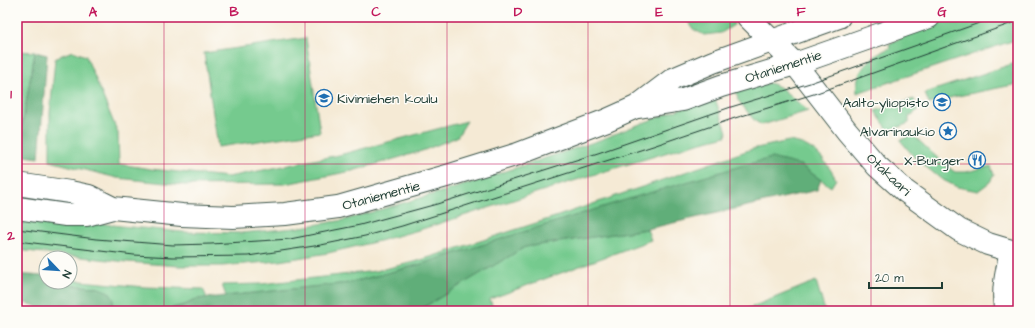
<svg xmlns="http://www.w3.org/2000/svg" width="1035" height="328" font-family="'Architects Daughter',sans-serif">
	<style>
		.green { fill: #75ca8e; stroke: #4a8461 }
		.forest { fill: #60ae79; stroke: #407656 }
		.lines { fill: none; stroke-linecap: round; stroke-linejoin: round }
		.street-casing { stroke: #3f574c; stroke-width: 24 }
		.secondary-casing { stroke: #3f574c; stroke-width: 24 }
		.street { stroke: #fff; stroke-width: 22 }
		.secondary { stroke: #fff; stroke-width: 22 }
		.tram { stroke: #1f3d34; stroke-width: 1 }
		.grid { fill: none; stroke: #c2185b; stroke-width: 1; stroke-opacity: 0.55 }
		.labels { text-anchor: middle; stroke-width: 3; stroke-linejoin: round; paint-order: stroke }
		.street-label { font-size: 14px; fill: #1f3d34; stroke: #fdfcf7 }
		.poi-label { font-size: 14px; fill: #1f3d34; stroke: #fdfcf7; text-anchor: end }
		.neatline { fill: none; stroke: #c2185b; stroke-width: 1.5 }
		.grid-label { font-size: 13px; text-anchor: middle; font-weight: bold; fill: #c2185b }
	</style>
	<rect width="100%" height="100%" fill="#fdfcf7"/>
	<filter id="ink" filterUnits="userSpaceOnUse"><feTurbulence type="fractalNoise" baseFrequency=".025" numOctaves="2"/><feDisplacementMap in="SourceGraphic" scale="8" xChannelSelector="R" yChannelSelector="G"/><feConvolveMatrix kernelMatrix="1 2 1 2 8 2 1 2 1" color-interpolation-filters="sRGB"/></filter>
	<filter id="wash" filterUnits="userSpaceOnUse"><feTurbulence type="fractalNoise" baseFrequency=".012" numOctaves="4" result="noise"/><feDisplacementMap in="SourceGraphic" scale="16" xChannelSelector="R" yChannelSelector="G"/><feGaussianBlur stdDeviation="0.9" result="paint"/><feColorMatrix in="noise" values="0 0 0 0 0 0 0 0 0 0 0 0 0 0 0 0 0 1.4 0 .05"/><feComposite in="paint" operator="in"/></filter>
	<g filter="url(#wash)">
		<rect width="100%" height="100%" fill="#f5ead5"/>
		<path class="green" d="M685,17H732L733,18L734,25L721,33L704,35L693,29Z
			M951,17H1018V39L857,93C857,90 856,87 857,84C858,67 876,53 890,48L889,44C909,33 930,25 951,17Z
			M306,38L320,132L218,147L204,53Z
			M17,51L35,52L17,154Z
			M73,51L86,56L118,133L119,164L151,169L228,177L339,155L467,121L457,137L422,151L352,171L285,184L184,185L117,178L50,161V113L55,59L62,55Z
			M1018,62V84L953,97L929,104L925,93Z
			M769,83L780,87L808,111L762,125L755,121L737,99L738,98L734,89Z
			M714,96L726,129L727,133L726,136L698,143L586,177L422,229L379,241L328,253L279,261L222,266H179L127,262L17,250V213L121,226L182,232L241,233L295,228L344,220L455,188L600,140L635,126Z
			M914,99L918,110L909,117V123L889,131L875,111Z
			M913,135L945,165L955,172H966L991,166L994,175L990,182L978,191L957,187L941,179L915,158L900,140Z
			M789,141C794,142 800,143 804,145C820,152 828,165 836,179L831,187L800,165L349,283L226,296L222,285L261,284L376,271L418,261L555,217L752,149Z
			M647,229L651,240L490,299L494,311H417L525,247Z
			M70,280L145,287L203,289L207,298L197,299L185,305L172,308L170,311H126L110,309L96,287L62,285L50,282H70Z
			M816,281L825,311H742Z"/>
		<path class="forest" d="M35,52L47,55L39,158L17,155Z
			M771,158L800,165L821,180L817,190L647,229L525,247L417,311H170L172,308L185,305L197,299L349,283L418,265L625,200L741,166Z
			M17,274L43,276L46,277V282H55L62,285L96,287L109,292L114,300L111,309L126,311H44L33,305L19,302L17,301Z"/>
	</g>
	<g filter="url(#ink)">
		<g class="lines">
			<g class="street-casing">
				<path id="street" d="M748,17L772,41
					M1006,311C1001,294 1007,269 1011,252"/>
			</g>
			<g class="secondary-casing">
				<path id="secondary" d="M772,41L795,64L847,131L877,166L905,191L959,230L988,244L1018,253
					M639,107L683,100L721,86L795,64L929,17
					M17,184L70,192L89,196L113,208L182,215L233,217L285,214L338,207L450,175L518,154L607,120L636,107L673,79L713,62L839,17
					M17,208L66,215H87L113,208"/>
			</g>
			<use href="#street" class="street"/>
			<use href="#secondary" class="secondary"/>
			<path class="tram" d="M17,229L96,239L173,245L211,244L290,239L360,225L437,204L598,153L731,107L810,83L996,17
				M17,241L134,255L173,257L248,256L321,245L365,236L402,226L653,146L735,118L817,93L1018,21"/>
		</g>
	</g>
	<path class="grid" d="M164,17V311M305,17V311M447,17V311M588,17V311M730,17V311M871,17V311M17,164H1018"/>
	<defs>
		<g id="school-ring" transform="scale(0.9)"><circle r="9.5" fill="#fdfcf7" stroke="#1f6fb2" stroke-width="1.5"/><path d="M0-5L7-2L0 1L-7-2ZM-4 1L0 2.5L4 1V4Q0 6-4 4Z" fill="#1f6fb2"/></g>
		<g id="university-ring" transform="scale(0.9)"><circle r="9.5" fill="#fdfcf7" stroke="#1f6fb2" stroke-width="1.5"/><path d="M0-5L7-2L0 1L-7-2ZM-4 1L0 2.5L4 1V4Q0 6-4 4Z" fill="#1f6fb2"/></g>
		<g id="sight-ring" transform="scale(0.9)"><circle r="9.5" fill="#fdfcf7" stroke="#1f6fb2" stroke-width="1.5"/><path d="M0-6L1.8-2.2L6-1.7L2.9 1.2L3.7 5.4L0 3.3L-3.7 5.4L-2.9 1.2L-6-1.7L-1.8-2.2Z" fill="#1f6fb2"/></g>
		<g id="restaurant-ring" transform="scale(0.9)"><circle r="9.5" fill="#fdfcf7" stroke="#1f6fb2" stroke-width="1.5"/><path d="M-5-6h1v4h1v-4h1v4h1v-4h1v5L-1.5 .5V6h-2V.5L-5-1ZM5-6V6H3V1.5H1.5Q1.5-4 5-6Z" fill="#1f6fb2"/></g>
	</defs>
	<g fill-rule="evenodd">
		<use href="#school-ring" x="324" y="98"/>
		<use href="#university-ring" x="942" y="102"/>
		<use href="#sight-ring" x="948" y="131"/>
		<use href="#restaurant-ring" x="977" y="160"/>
	</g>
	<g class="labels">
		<g class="street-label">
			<text transform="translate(783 66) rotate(-18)" y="5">Otaniementie</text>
			<text transform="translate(889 174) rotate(43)" y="5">Otakaari</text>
			<text transform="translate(381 195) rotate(-15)" y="5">Otaniementie</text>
		</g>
		<g class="poi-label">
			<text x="337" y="103" text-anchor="start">Kivimiehen koulu</text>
			<text x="929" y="107">Aalto-yliopisto</text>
			<text x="935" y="136">Alvarinaukio</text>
			<text x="964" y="165">X-Burger</text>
		</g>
	</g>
	<rect width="1035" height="328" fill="none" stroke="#fdfcf7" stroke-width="44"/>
	<g transform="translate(58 270) rotate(115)"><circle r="19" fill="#fdfcf7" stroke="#a4b0a9"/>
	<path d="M0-3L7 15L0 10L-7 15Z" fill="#1f6fb2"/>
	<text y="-6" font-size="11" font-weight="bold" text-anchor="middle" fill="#1f3d34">N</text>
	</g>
	<path d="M869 282v6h73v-6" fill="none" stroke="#1f3d34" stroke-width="2"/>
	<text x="875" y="282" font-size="12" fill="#1f3d34" stroke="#fdfcf7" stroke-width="3" paint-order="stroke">20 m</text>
	<rect x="22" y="22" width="991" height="284" class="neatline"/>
	<g class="grid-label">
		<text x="93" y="16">A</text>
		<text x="234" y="16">B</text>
		<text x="376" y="16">C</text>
		<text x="518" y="16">D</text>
		<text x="659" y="16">E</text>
		<text x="801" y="16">F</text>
		<text x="942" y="16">G</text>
		<text x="11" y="98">1</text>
		<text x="11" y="240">2</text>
	</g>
</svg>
